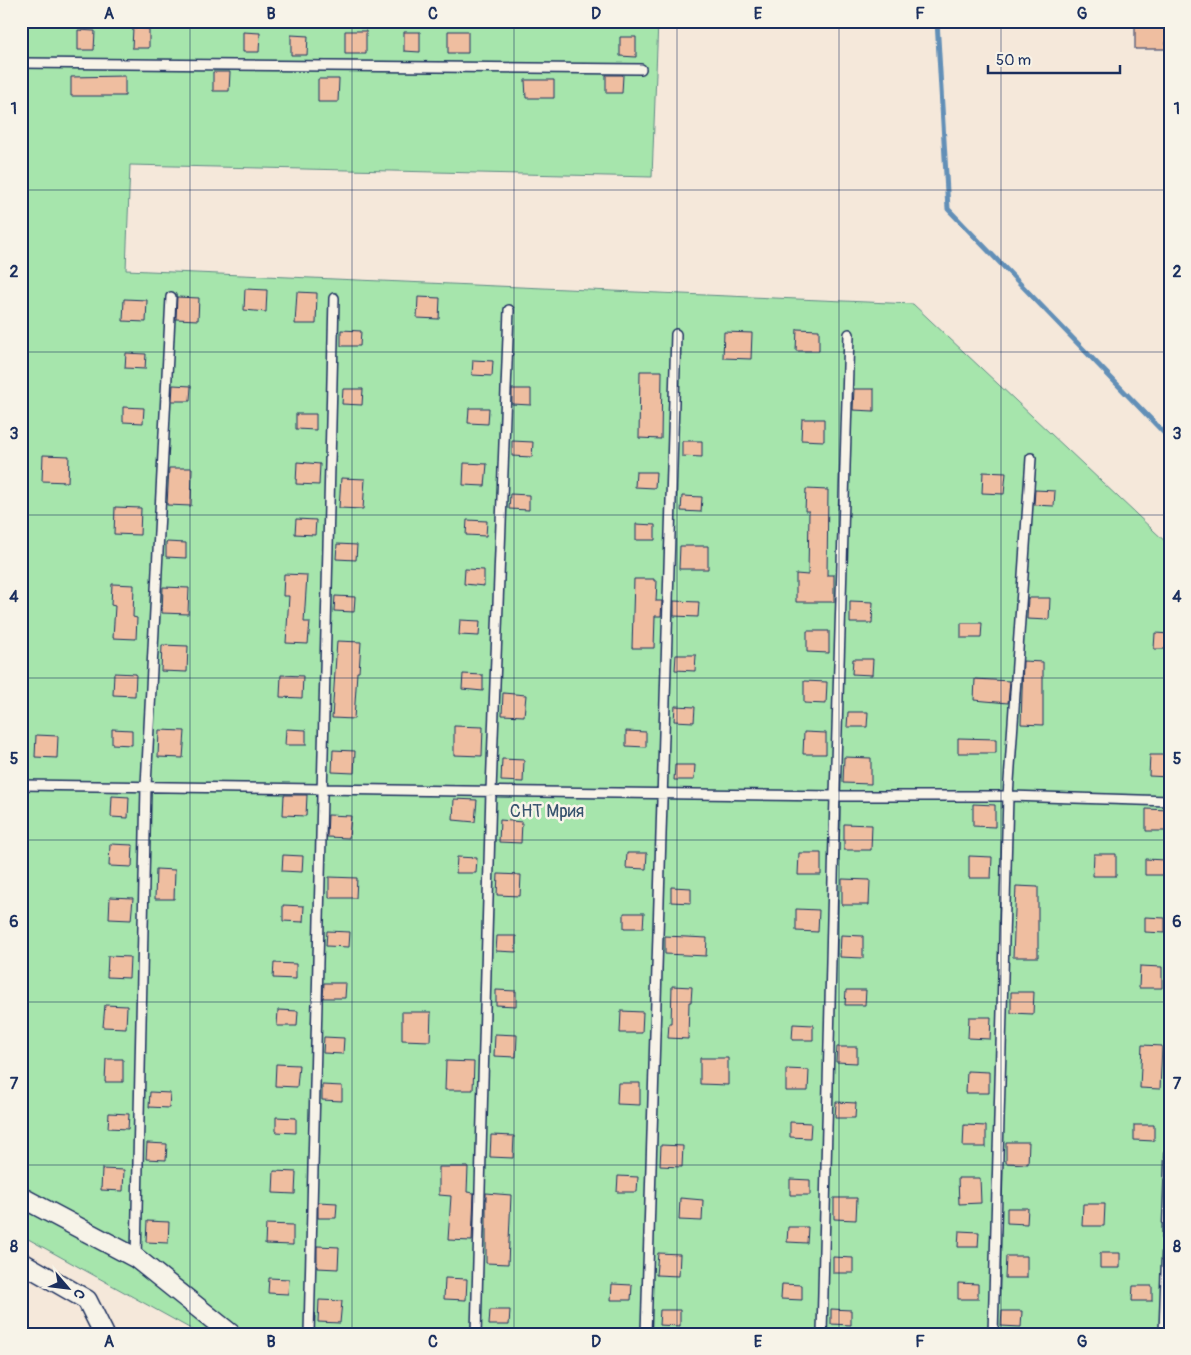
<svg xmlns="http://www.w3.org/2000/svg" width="1191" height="1355" font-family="Pangolin,sans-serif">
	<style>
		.green { fill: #a6e5ac; stroke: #608a85 }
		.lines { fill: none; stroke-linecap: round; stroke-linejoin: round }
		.stream { stroke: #628fb7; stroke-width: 5 }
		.building { fill: #efbea0; stroke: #1b2f5e }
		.service-casing { stroke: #1b2f5e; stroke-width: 12 }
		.minor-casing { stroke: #1b2f5e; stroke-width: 22 }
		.service { stroke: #f7f3e8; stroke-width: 9 }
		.minor { stroke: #f7f3e8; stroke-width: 19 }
		.grid { fill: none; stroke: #1b2f5e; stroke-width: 1; stroke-opacity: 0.55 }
		.labels { text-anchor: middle; stroke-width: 5; stroke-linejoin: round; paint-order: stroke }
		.park-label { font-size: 18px; fill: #37536e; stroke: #f7f3e8 }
		.neatline { fill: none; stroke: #1b2f5e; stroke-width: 2 }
		.grid-label { font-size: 16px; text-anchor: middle; font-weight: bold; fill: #1b2f5e }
	</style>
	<rect width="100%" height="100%" fill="#f5e8da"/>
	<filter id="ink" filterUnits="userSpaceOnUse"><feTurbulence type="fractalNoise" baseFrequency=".02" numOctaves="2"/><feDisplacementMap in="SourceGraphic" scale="10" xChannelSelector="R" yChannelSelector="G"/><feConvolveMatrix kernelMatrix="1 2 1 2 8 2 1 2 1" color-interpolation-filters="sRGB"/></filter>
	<g filter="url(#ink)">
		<path class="green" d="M21,21H658L652,177L130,165L126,270L913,304L1170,546V1334H200L21,1235Z"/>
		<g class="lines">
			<path class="stream" d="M937,21L948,209L1170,439"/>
		</g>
		<path class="building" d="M1166,21V49H1135V22Z
			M133,28L149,29V48H132Z
			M78,30L95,31L94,50H78Z
			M345,31H366V54H345Z
			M448,31H468V53H448Z
			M243,32L260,33L259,52H243Z
			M404,32H420V52L404,51Z
			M291,35L308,36L307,55H291Z
			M620,37H636V57L620,56Z
			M213,72H230L229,91H213Z
			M606,75H623L622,93H606Z
			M125,76V96H71V77Z
			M318,79H339L338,102H318Z
			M525,80H554V98H526Z
			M245,289L267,290L266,312L244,310Z
			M297,292L317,293L316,324H295Z
			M177,297L199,298L198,320L176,319Z
			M418,297L440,298L439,319L417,318Z
			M124,299L147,300L146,322L123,321Z
			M797,329L819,330V351H796Z
			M341,330L361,331L360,346H341Z
			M724,332L752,333L751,359L723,358Z
			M126,353L146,354L145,369L125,368Z
			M473,360L493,361L492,376L472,375Z
			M640,371H662L661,439L639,438Z
			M173,385L191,386L190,401H172Z
			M343,389H363L362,405L342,404Z
			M512,389H531V405L512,404Z
			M854,389H874V411L853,410Z
			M123,407L144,408L143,423L123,422Z
			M469,408H489L488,424L468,423Z
			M296,414H316V430L296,429Z
			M802,419H824V441L801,440Z
			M512,441L533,442L532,457L512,456Z
			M682,441H702V457L682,456Z
			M43,455L69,456L68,482L42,481Z
			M297,462L320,464L319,485L296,484Z
			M464,463L487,464L485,486L463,485Z
			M169,468H192L191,506L167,505Z
			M636,472H656L655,488L635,487Z
			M983,472L1006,473L1004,494L982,493Z
			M341,478L365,479L363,509L339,508Z
			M806,489L828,490L827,575H834V602H796V574L808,575L809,511H805Z
			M1035,490L1055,491L1054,506L1034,505Z
			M510,494L529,495V510L509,509Z
			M682,496L702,497L701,512L681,511Z
			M115,507L141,508L140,535L114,534Z
			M296,519L316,520L315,535L295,534Z
			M467,520L487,521L486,536L466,535Z
			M636,524L655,525V540H636Z
			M166,542L186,543V558L166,557Z
			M337,544L357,545L356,560L336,559Z
			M680,546H708V569H679Z
			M465,569L484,570V586L464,584Z
			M284,574L307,575L304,622H310L308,644L286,643L289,596H283Z
			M634,579H654V581H657L656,601H662L661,616H655L654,648H632Z
			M112,584L134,585L133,617L137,618L136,639L113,638L115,606L111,605Z
			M163,587L189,588L188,614L162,613Z
			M335,596L355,597L354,612L334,611Z
			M1028,598H1050L1049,620L1027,619Z
			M674,601L699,602L698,617L674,616Z
			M850,601L873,602L872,623H850Z
			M460,620L480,621L479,636L459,635Z
			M961,623H982L981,638H961Z
			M807,631H829V653L807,652Z
			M1155,633L1170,634V649H1154Z
			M337,641L361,642L359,672H357L354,719L332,718Z
			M162,645L188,646L187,672L161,671Z
			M676,655H696L695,671L675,670Z
			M853,659H873L872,675L852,674Z
			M1023,661L1043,662V725L1021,724Z
			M114,673L136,674L135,696L113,695Z
			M463,674L483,675V691L462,689Z
			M281,675L303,676L302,698L280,697Z
			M975,679L1010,681L1008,703L974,700Z
			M804,681L827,682L826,704L804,703Z
			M503,693L526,695L524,716L502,715Z
			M675,706L695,707L694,722L674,721Z
			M848,712H868L867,727H847Z
			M454,726L483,727L482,756L454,755Z
			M112,729L132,730V745L112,744Z
			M286,729L306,730V745H285Z
			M159,730L185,731L183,758L158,757Z
			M626,731L646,732V747L626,746Z
			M804,732L826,733V754H803Z
			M36,735L58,736L57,758L35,757Z
			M958,738L996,739V753H958Z
			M333,750L355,751L354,773L332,772Z
			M1150,755H1170V777L1149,776Z
			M844,757L871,758V784L843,783Z
			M502,759L524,760L523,782L501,781Z
			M675,765H695L694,780H674Z
			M284,795H307L306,816L283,815Z
			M112,796L129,797L128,818L111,817Z
			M454,799L477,800L475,822L453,820Z
			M973,804L995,805V827L973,826Z
			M1146,809L1169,810L1168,831H1146Z
			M328,815L351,816L349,838L327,837Z
			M500,820L522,822L521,843L499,842Z
			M844,824L872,825L871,850H844Z
			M110,844L133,845L132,867L109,866Z
			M627,853H647L646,869L626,868Z
			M799,853H821V875H798Z
			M1094,854H1116V876H1093Z
			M283,855L303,856L302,872L282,871Z
			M969,856L992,857L991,878H969Z
			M457,857L477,858L476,873H456Z
			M1145,859L1165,860V875H1145Z
			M156,869L175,870L174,899H155Z
			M498,874L521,875L520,896L497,895Z
			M329,877L357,878L356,898H329Z
			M842,879L870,880L869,905H842Z
			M1016,886L1038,887V957H1013Z
			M671,887L691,888V903L671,902Z
			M110,897L133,898L131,920L109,919Z
			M283,905L304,906L303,922L283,921Z
			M796,909L819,910L818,932L796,931Z
			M624,913H644L643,928H624Z
			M1145,917L1165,918V933L1145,932Z
			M327,931L350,932L349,947L326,946Z
			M841,935L863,936V958L840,957Z
			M497,936H516V952L496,951Z
			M665,936L707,938L706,956L665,954Z
			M108,956L130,957L129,978L107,977Z
			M274,963L296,964V979L273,978Z
			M1140,966L1162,967V988H1139Z
			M324,983H346L345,998H323Z
			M672,986L692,987L691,1002H689L688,1039L668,1038L669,1023H671Z
			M496,990L516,991V1006L496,1005Z
			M846,990H866L865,1005H845Z
			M1011,992H1034L1033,1014L1011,1013Z
			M105,1005L127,1006L126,1028L103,1027Z
			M278,1010L298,1011L297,1026H277Z
			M621,1011L643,1012L642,1033H620Z
			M402,1012H431L430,1041L402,1040Z
			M969,1017H991L990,1039L968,1038Z
			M793,1024L813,1025V1040H792Z
			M495,1034L517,1035L516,1057L494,1056Z
			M324,1037L344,1038L343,1054L323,1053Z
			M1142,1045L1162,1046L1160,1089L1140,1088Z
			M837,1047H857V1063L836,1062Z
			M700,1058H728V1085L700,1084Z
			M106,1059H123V1082H105Z
			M446,1061L474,1062L473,1090H445Z
			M276,1064L299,1065L297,1087L275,1086Z
			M786,1069L809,1070L808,1091H786Z
			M967,1071L989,1072V1093H966Z
			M618,1083H640V1105L617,1104Z
			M322,1085L342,1086V1101L322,1100Z
			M150,1092L170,1093L169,1108L149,1107Z
			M836,1102L856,1103L855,1118H835Z
			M109,1113L129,1114L128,1129L108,1128Z
			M276,1117L296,1118V1133L276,1132Z
			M790,1122L811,1123L810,1138L790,1137Z
			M964,1125L986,1126V1147H963Z
			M1134,1125H1154V1141L1134,1140Z
			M491,1135L514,1136L513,1158L490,1157Z
			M1006,1142H1029L1028,1164L1006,1163Z
			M147,1143L167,1144L166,1160L146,1159Z
			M661,1145L683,1146L682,1167L660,1166Z
			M439,1167H468L467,1192L474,1193L472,1241L448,1240L451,1196L439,1195Z
			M102,1169L124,1170L123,1191L101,1190Z
			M274,1171L296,1172L295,1194L273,1193Z
			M618,1176L638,1177L637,1192H617Z
			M958,1178H980L981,1203L959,1204Z
			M790,1179L810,1180V1195H790Z
			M486,1193L511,1195L508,1264L486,1263Z
			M680,1198L703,1200L702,1221L679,1220Z
			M834,1198H857L856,1220L834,1219Z
			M318,1202L337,1203L336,1218H318Z
			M1083,1204H1105L1104,1226H1082Z
			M1007,1208H1028L1027,1224L1007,1223Z
			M147,1221L169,1222L168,1243L146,1242Z
			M266,1224L293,1225V1245L265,1244Z
			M788,1227H808L807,1243L787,1242Z
			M959,1231L979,1232L978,1247H958Z
			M317,1246L339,1247L338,1269L317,1268Z
			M658,1253L680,1254L679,1276L656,1275Z
			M1100,1253H1120V1268H1100Z
			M1006,1256H1027V1278H1005Z
			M833,1257L853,1258V1273H833Z
			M269,1278L289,1279L288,1294L268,1293Z
			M445,1278L467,1279L466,1300L444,1299Z
			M958,1283L978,1284V1299H958Z
			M612,1284L632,1285L631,1300H611Z
			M782,1284L802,1285V1300L781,1299Z
			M1133,1286H1152V1301H1132Z
			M319,1300L342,1301L340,1323L318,1322Z
			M831,1309L851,1310V1325L831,1324Z
			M490,1310H510L509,1325H489Z
			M660,1310H680V1326L659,1325Z
			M1002,1311H1022L1021,1327L1001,1326Z"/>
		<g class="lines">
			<g class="service-casing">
				<path id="service" d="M21,63L641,69
					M21,785L835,796H1008L1170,801
					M136,1258L146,786L171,297
					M309,1334L334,298
					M476,1334L491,791L509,310
					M646,1334L676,334
					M822,1334L835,796L849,334
					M993,1334L1008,796L1031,458
					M1164,1334L1170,1152"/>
			</g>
			<g class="minor-casing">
				<path id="minor" d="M21,1197L136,1258L231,1334
					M21,1262L87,1300L104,1334"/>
			</g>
			<use href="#service" class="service"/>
			<use href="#minor" class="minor"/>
		</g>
	</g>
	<path class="grid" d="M190,21V1334M352,21V1334M514,21V1334M677,21V1334M839,21V1334M1001,21V1334M21,190H1170M21,352H1170M21,515H1170M21,678H1170M21,840H1170M21,1002H1170M21,1165H1170"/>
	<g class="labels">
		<g class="park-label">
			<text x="547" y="817">СНТ Мрия</text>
		</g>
	</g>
	<rect width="1191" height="1355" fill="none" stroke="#f7f3e8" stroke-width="55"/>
	<g transform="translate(68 1288) rotate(118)" stroke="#f7f3e8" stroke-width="4" paint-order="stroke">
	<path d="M0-4L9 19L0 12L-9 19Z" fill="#1b2f5e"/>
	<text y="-8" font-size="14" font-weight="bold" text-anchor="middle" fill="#1b2f5e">С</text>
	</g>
	<path d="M988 65v8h132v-8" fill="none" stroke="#1b2f5e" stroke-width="2.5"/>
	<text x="996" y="65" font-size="15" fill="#1b2f5e" stroke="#f7f3e8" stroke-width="4" paint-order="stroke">50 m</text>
	<rect x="28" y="28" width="1136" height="1300" class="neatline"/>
	<g class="grid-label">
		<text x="109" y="19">A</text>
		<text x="271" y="19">B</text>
		<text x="433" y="19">C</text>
		<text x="596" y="19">D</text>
		<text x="758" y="19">E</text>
		<text x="920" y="19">F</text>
		<text x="1082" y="19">G</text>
		<text x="14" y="114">1</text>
		<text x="1177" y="114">1</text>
		<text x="14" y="277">2</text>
		<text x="1177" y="277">2</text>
		<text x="14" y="439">3</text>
		<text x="1177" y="439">3</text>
		<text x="14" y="602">4</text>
		<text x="1177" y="602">4</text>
		<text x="14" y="764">5</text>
		<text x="1177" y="764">5</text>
		<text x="14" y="927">6</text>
		<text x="1177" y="927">6</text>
		<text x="14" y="1089">7</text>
		<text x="1177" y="1089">7</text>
		<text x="14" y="1252">8</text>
		<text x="1177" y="1252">8</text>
		<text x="109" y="1347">A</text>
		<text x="271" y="1347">B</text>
		<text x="433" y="1347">C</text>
		<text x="596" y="1347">D</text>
		<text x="758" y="1347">E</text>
		<text x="920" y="1347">F</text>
		<text x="1082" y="1347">G</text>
	</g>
</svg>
